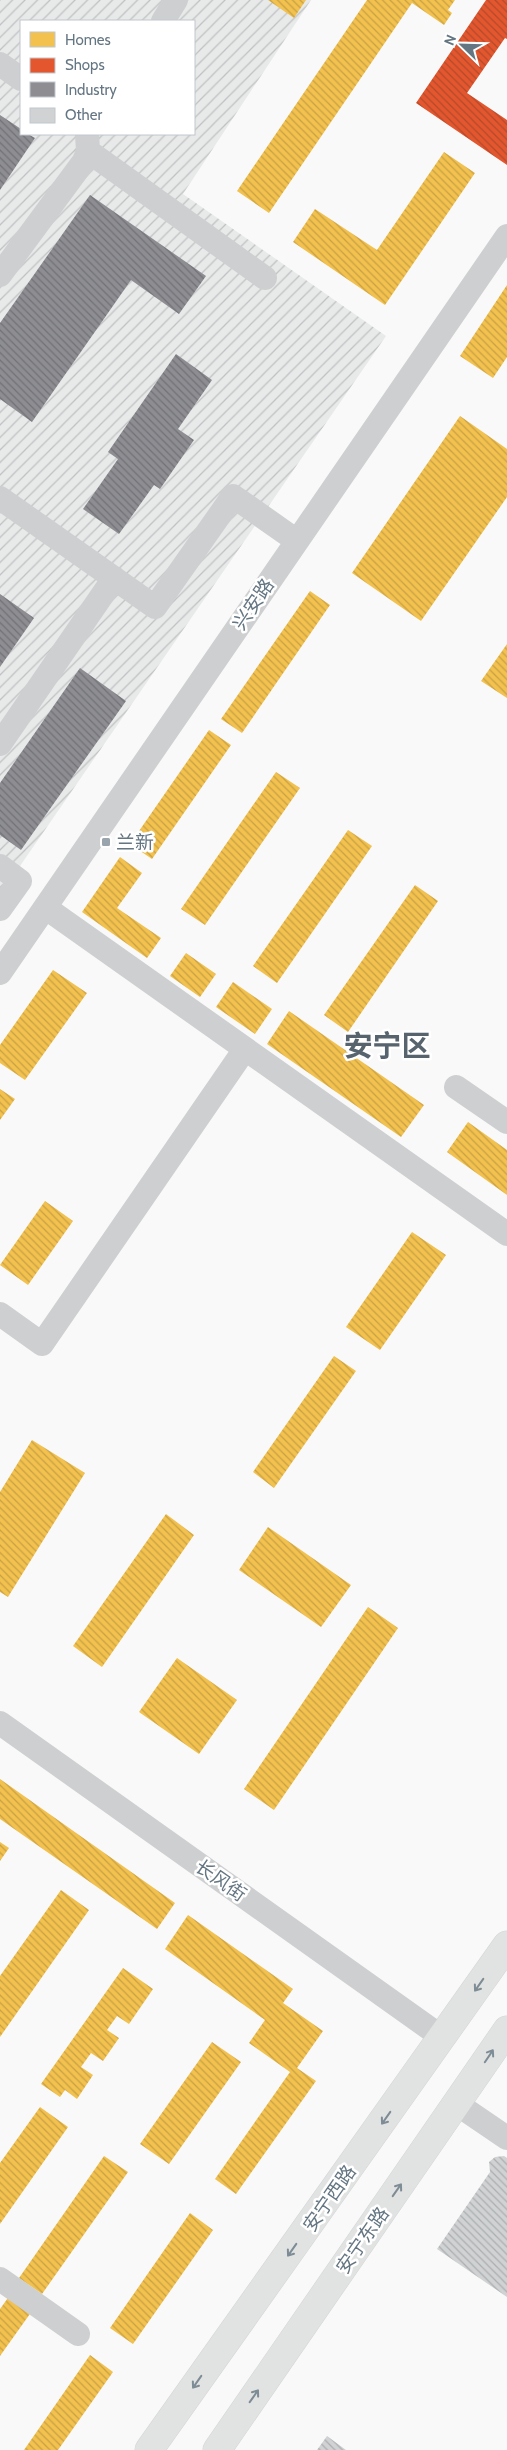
<svg xmlns="http://www.w3.org/2000/svg" width="507" height="2450" font-family="Cabin,'Noto Sans SC',sans-serif">
	<style>
		.industrial { fill: url(#industrial-furrows); fill-rule: evenodd }
		.homes { fill: url(#homes-back-hatch) }
		.shops { fill: url(#shops-back-hatch) }
		.industry { fill: url(#industry-back-hatch) }
		.building { fill: url(#building-back-hatch) }
		.lines { fill: none; stroke-linecap: round; stroke-linejoin: round }
		.major-casing { stroke: #d5d6d7; stroke-width: 29 }
		.minor { stroke: #cecfd0; stroke-width: 24 }
		.major { stroke: #e1e2e2; stroke-width: 28 }
		.oneway { stroke: #7e8c96 }
		.poi-dot { fill: #99a4ac; stroke: #fff; stroke-width: 2 }
		.labels { text-anchor: middle; stroke-width: 5; stroke-linejoin: round; paint-order: stroke }
		.street-label { font-size: 19px; fill: #657683; stroke: #fff }
		.poi-label { font-size: 19px; fill: #657683; stroke: #fff; text-anchor: start }
		.town-label { font-size: 29px; font-weight: bold; fill: #57646e; stroke: #fff }
	</style>
	<defs>
		<pattern id="industrial-furrows" width="10" height="10" patternUnits="userSpaceOnUse" patternTransform="scale(1.25)"><rect width="10" height="10" fill="#e8e9e9"/><path d="M-1 1l2-2M0 10L10 0M9 11l2-2" fill="none" stroke="#c0c1c2"/></pattern>
		<pattern id="homes-back-hatch" width="6" height="6" patternUnits="userSpaceOnUse" patternTransform="scale(1.25)"><rect width="6" height="6" fill="#f2c14e"/><path d="M-1 5l2 2M0 0l6 6M5-1l2 2" fill="none" stroke="#c8a146"/></pattern>
		<pattern id="shops-back-hatch" width="6" height="6" patternUnits="userSpaceOnUse" patternTransform="scale(1.25)"><rect width="6" height="6" fill="#e4572e"/><path d="M-1 5l2 2M0 0l6 6M5-1l2 2" fill="none" stroke="#b24a2c"/></pattern>
		<pattern id="industry-back-hatch" width="6" height="6" patternUnits="userSpaceOnUse" patternTransform="scale(1.25)"><rect width="6" height="6" fill="#8d8d92"/><path d="M-1 5l2 2M0 0l6 6M5-1l2 2" fill="none" stroke="#717277"/></pattern>
		<pattern id="building-back-hatch" width="6" height="6" patternUnits="userSpaceOnUse" patternTransform="scale(1.25)"><rect width="6" height="6" fill="#d0d2d3"/><path d="M-1 5l2 2M0 0l6 6M5-1l2 2" fill="none" stroke="#acafb1"/></pattern>
	</defs>
	<rect width="100%" height="100%" fill="#f9f9f9"/>
	<path class="industrial" d="M0,0H311L183,194L386,336L0,895ZM21,21H194V134H21Z"/>
	<path class="homes" d="M268,0H306L294,18Z
		M367,0H455L448,10L452,13L444,25L412,3L269,213L237,191Z
		M444,152L475,173L385,305L293,242L315,209L377,250Z
		M507,285V357L493,378L460,356Z
		M460,416L507,449V497L421,621L352,573Z
		M310,591L330,605L242,733L221,719Z
		M507,644V698L481,681Z
		M209,730L231,745L152,859L130,844Z
		M276,772L300,788L205,925L181,909Z
		M348,830L372,846L277,983L253,966Z
		M120,857L142,873L117,908L161,938L147,958L82,912Z
		M415,885L438,901L348,1032L324,1015Z
		M186,953L216,974L200,997L170,976Z
		M53,970L87,993L25,1080L0,1063V1045Z
		M233,982L272,1009L255,1034L216,1007Z
		M289,1011L424,1105L401,1137L267,1044Z
		M0,1089L15,1099L0,1120Z
		M468,1122L507,1150V1195L447,1152Z
		M45,1201L73,1221L28,1285L0,1265Z
		M412,1232L446,1255L380,1350L346,1327Z
		M334,1356L356,1371L274,1488L253,1472Z
		M32,1440L85,1473L8,1597L0,1592V1492Z
		M166,1514L194,1535L102,1667L73,1646Z
		M268,1527L351,1585L321,1627L239,1570Z
		M368,1607L398,1628L274,1810L244,1789Z
		M177,1658L237,1700L199,1754L139,1712Z
		M0,1779L175,1903L157,1929L0,1819Z
		M0,1842L9,1848L0,1861Z
		M61,1890L89,1910L0,2037V1976Z
		M188,1915L293,1989L283,2003L323,2031L297,2068L316,2081L236,2194L215,2179L290,2072L249,2043L265,2020L165,1949Z
		M123,1968L153,1989L129,2024L117,2016L107,2030L119,2038L103,2061L91,2053L81,2067L93,2075L77,2099L65,2090L60,2097L41,2084Z
		M212,2042L241,2062L169,2164L140,2144Z
		M40,2107L68,2127L0,2224V2163Z
		M104,2156L128,2172L42,2294L19,2278Z
		M190,2213L213,2230L133,2344L110,2328Z
		M10,2295L32,2311L0,2356V2309Z
		M90,2355L113,2372L58,2450H24Z"/>
	<path class="shops" d="M486,0H507V39L505,38L467,93L507,120V165L416,103Z"/>
	<path class="industry" d="M0,115L21,129V134H28L35,138L0,190Z
		M90,195L206,276L179,314L131,280L32,422L0,399V323Z
		M176,354L212,380L178,429L194,440L160,489L154,485L119,534L83,509L118,459L108,452Z
		M0,594L34,618L0,667Z
		M80,668L126,701L21,850L0,835V783Z"/>
	<path class="building" d="M504,2156L507,2158V2297L437,2249L490,2172L489,2162L495,2157Z
		M327,2436L346,2450H317Z"/>
	<g class="lines">
		<g class="major-casing">
			<path id="major" d="M149,2450L507,1945
				M217,2450L507,2030"/>
		</g>
		<path class="minor" d="M163,21L176,0
			M0,64L21,79
			M88,151L265,278
			M0,275L84,161L88,151L87,134
			M0,498L155,607L233,496L297,541
			M0,744L114,578
			M0,866L20,881L0,909
			M46,908L507,1234
			M0,973L507,236
			M456,1087L507,1122
			M0,1314L42,1344L245,1049
			M0,1723L443,2038
			M457,2104L507,2138
			M0,2279L78,2334"/>
		<use href="#major" class="major"/>
	</g>
	<defs><path id="oneway-shaft" d="M-6 0H5M1.5-3L5.5 0L1.5 3" fill="none" stroke-width="1.6" stroke-linecap="round" stroke-linejoin="round" transform="scale(1.25)"/></defs>
	<g class="oneway">
		<use href="#oneway-shaft" transform="translate(479 1985) rotate(125)"/>
		<use href="#oneway-shaft" transform="translate(489 2056) rotate(-56)"/>
		<use href="#oneway-shaft" transform="translate(386 2118) rotate(125)"/>
		<use href="#oneway-shaft" transform="translate(397 2190) rotate(-55)"/>
		<use href="#oneway-shaft" transform="translate(292 2250) rotate(125)"/>
		<use href="#oneway-shaft" transform="translate(197 2382) rotate(125)"/>
		<use href="#oneway-shaft" transform="translate(254 2396) rotate(-55)"/>
	</g>
	<rect class="poi-dot" x="101" y="837" width="10" height="10" rx="2.5"/>
	<g class="labels">
		<g class="street-label">
			<text transform="translate(253 604) rotate(-56)" y="7">兴安路</text>
			<text transform="translate(221 1880) rotate(35)" y="7">长风街</text>
			<text transform="translate(329 2198) rotate(-55)" y="7">安宁西路</text>
			<text transform="translate(362 2240) rotate(-55)" y="7">安宁东路</text>
		</g>
		<g class="poi-label">
			<text x="116" y="849">兰新</text>
		</g>
		<g class="town-label">
			<text x="387" y="1056">安宁区</text>
		</g>
	</g>
	<rect x="20" y="20" width="175" height="115" fill="#ffffff" stroke="#c1c8cd"/>
	<rect x="30" y="32" width="25" height="15" fill="#f2c14e" stroke="#c1c8cd"/>
	<text x="65" y="45" font-size="15" fill="#657683">Homes</text>
	<rect x="30" y="58" width="25" height="15" fill="#e4572e" stroke="#c1c8cd"/>
	<text x="65" y="70" font-size="15" fill="#657683">Shops</text>
	<rect x="30" y="82" width="25" height="15" fill="#8d8d92" stroke="#c1c8cd"/>
	<text x="65" y="95" font-size="15" fill="#657683">Industry</text>
	<rect x="30" y="108" width="25" height="15" fill="#d0d2d3" stroke="#c1c8cd"/>
	<text x="65" y="120" font-size="15" fill="#657683">Other</text>
	<g transform="translate(462 45) rotate(293)" stroke="#ffffff" stroke-width="4" paint-order="stroke">
	<path d="M0-4L9 19L0 12L-9 19Z" fill="#657683"/>
	<text y="-8" font-size="14" font-weight="bold" text-anchor="middle" fill="#657683">N</text>
	</g>
</svg>
